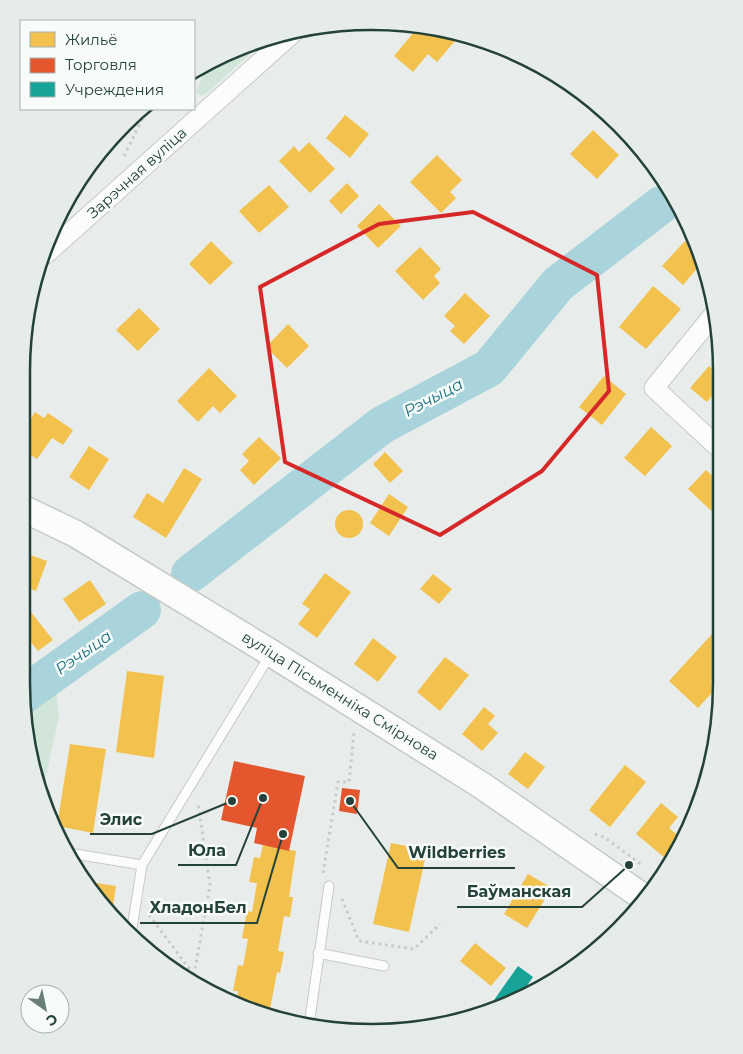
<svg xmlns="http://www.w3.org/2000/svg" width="743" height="1054" font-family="Montserrat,sans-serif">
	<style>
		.green { fill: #d1e6d8 }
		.homes { fill: #f2c14e }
		.shops { fill: #e4572e }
		.public { fill: #17a398 }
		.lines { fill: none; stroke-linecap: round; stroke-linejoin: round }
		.river { stroke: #a9d4db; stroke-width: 38 }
		.lane-casing { stroke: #c5cac8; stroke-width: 11 }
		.street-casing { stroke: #c5cac8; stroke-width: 21 }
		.secondary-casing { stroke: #c3cbc8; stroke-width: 29 }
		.path { stroke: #c3ccca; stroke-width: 3; stroke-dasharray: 2.5 4; stroke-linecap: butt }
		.lane { stroke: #fcfcfc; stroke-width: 9 }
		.street { stroke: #fcfcfc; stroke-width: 19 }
		.secondary { stroke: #fcfcfc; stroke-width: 26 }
		.marked { fill: none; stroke: #d62828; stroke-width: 4; stroke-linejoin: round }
		.labels { text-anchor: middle; stroke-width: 5; stroke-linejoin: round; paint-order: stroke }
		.street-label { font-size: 15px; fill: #24423a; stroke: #f7fbf9 }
		.water-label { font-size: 16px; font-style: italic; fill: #1c6f80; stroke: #f7fbf9 }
		.rim { fill: none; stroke: #24423a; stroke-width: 2.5 }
		.leader { fill: none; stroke: #24423a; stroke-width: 2 }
		.callout-dot { fill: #24423a; stroke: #f7fbf9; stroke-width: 2 }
		.callout-label { font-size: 16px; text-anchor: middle; font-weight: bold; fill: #24423a; stroke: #f7fbf9; stroke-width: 5; stroke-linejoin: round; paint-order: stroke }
	</style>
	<rect width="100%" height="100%" fill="#e8edeb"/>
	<path class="green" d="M259,40V46L209,91L202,96L196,92L208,63Z
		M33,674L56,686L59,716L42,794L33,773L21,682V680Z"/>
	<path class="homes" d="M419,26L442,30L455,41L437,62L428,54L413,72L394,56Z
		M345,115L369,134L350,158L326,138Z
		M593,130L619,155L597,179L570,154Z
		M309,142L335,169L310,193L279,161L294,146L299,152Z
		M437,155L462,180L450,192L456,198L441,213L410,182Z
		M347,183L359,196L341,214L329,201Z
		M269,185L289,207L259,233L239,211Z
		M379,204L401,226L378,248L357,226Z
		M211,241L233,263L210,285L189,264Z
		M685,241L696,250L700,265L683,285L662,266Z
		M420,247L441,269L434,276L440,283L423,300L395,271Z
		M653,286L681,309L646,349L619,327Z
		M465,293L490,316L464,344L450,331L455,326L444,316Z
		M139,308L160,329L138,351L116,330Z
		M288,324L309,346L287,368L266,347Z
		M709,366L719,375V388L707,402L690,388Z
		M209,368L237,396L220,413L213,406L198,422L177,401Z
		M604,376L626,394L602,425L579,407Z
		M35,412L44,418L48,413L73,430L63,445L52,438L37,459L25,452L26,426Z
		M651,427L672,446L645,476L624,458Z
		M259,437L281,458L254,485L240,470L249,461L242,454Z
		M89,446L109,459L89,490L69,477Z
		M385,452L403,471L390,483L373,464Z
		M184,468L202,479L166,538L133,517L147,493L163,503Z
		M706,470L720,483V519L688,489Z
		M389,494L408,507L389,536L370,523Z
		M335 524a14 14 0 1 1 28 0a14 14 0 1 1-28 0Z
		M25,553L47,561L36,591L23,586Z
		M325,573L351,592L317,638L298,624L310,609L302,604Z
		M433,574L452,589L439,604L420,589Z
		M90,580L106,604L79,622L63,599Z
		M27,607L53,640L38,651L22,631L23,610Z
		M712,634L721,642V683L698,708L669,681Z
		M373,638L397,657L378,682L354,664Z
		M445,657L469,675L440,711L417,692Z
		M127,671L164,676L154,758L116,752Z
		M484,707L495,716L488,724L498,733L482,751L462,734Z
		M70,744L106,749L93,833L57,826Z
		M525,752L545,767L528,789L508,774Z
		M625,765L646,782L610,827L589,810Z
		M661,803L678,817L669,828L681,838L665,858L636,834Z
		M686,834V837L671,861L667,858Z
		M391,843L427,850L409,932L373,924Z
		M263,845L296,851L289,897H293L290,917L284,916L278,951L284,952L280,973L277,972L269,1015L236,1005L238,991H233L238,965L243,966L248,939L242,938L247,911L252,912L257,883L249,882L254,857L260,858Z
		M528,874L552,888L527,928L504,914Z
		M83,881L116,886L112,913L97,896Z
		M475,943L506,968L491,986L460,961Z"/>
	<path class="shops" d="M234,761L305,776L289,851L254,843L257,828L221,820Z
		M342,788L360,790L357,814L339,811Z"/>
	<path class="public" d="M518,966L533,977L517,1000L487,1010Z"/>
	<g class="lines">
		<path class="river" d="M190,574L382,425L489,368L558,284L661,205
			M23,695L142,610"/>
		<g class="lane-casing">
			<path id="lane" d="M69,853L142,865
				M131,934L142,865L270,655
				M318,953L384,966
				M309,1025L329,886"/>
		</g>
		<g class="street-casing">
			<path id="street" d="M46,254L294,32
				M715,313L654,388L719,448"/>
		</g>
		<g class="secondary-casing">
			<path id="secondary" d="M24,509L76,534L271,653L481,785L646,899"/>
		</g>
		<path class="path" d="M124,156L146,111
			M595,834L604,837L642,865
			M323,873L338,782H349L354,732
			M342,899L359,941L414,949L440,924
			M149,915L200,983
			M194,975L210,885L198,803"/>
		<use href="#lane" class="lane"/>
		<use href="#street" class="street"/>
		<use href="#secondary" class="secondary"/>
	</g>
	<path class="marked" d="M473,212L597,275L609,391L542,471L440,535L285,462L260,287L379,224Z"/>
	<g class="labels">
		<g class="street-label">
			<text transform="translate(137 173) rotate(-42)" y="5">Зарэчная вуліца</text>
			<text transform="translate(340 696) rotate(32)" y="5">вуліца Пісьменніка Смірнова</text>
		</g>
		<g class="water-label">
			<text transform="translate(433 397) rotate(-28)" y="6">Рэчыца</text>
			<text transform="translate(83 652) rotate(-35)" y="6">Рэчыца</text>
		</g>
	</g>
	<path d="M0 0H743V1054H0ZM371 30H372A341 341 0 0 1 713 371V683A341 341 0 0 1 372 1024H371A341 341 0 0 1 30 683V371A341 341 0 0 1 371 30Z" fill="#e6ecea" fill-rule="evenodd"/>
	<path class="rim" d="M371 30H372A341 341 0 0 1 713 371V683A341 341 0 0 1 372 1024H371A341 341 0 0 1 30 683V371A341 341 0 0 1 371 30Z"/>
	<path class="leader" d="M232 801L152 834H90M263 798L236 865H178M350 801L398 868H515M629 865L582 907H457M283 834L257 923H140"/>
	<g class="callout-dot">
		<circle cx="232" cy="801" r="5"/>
		<circle cx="263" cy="798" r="5"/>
		<circle cx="350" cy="801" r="5"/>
		<circle cx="629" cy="865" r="5"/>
		<circle cx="283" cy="834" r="5"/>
	</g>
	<g class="callout-label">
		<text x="121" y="825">Элис</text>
		<text x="207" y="856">Юла</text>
		<text x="457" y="858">Wildberries</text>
		<text x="519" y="897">Баўманская</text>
		<text x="198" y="913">ХладонБел</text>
	</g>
	<rect x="20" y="20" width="175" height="90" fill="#f7fbf9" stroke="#a3b1ad"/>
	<rect x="30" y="32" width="25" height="15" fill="#f2c14e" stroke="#a3b1ad"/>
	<text x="65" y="45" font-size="15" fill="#24423a">Жильё</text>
	<rect x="30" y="58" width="25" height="15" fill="#e4572e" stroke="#a3b1ad"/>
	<text x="65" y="70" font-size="15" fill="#24423a">Торговля</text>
	<rect x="30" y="82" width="25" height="15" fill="#17a398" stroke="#a3b1ad"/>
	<text x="65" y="95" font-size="15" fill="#24423a">Учреждения</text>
	<g transform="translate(45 1009) rotate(147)"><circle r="24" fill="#f7fbf9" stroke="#a3b1ad"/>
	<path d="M0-4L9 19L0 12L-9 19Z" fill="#697e78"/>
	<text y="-8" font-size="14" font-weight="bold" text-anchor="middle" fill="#24423a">С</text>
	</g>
</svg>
